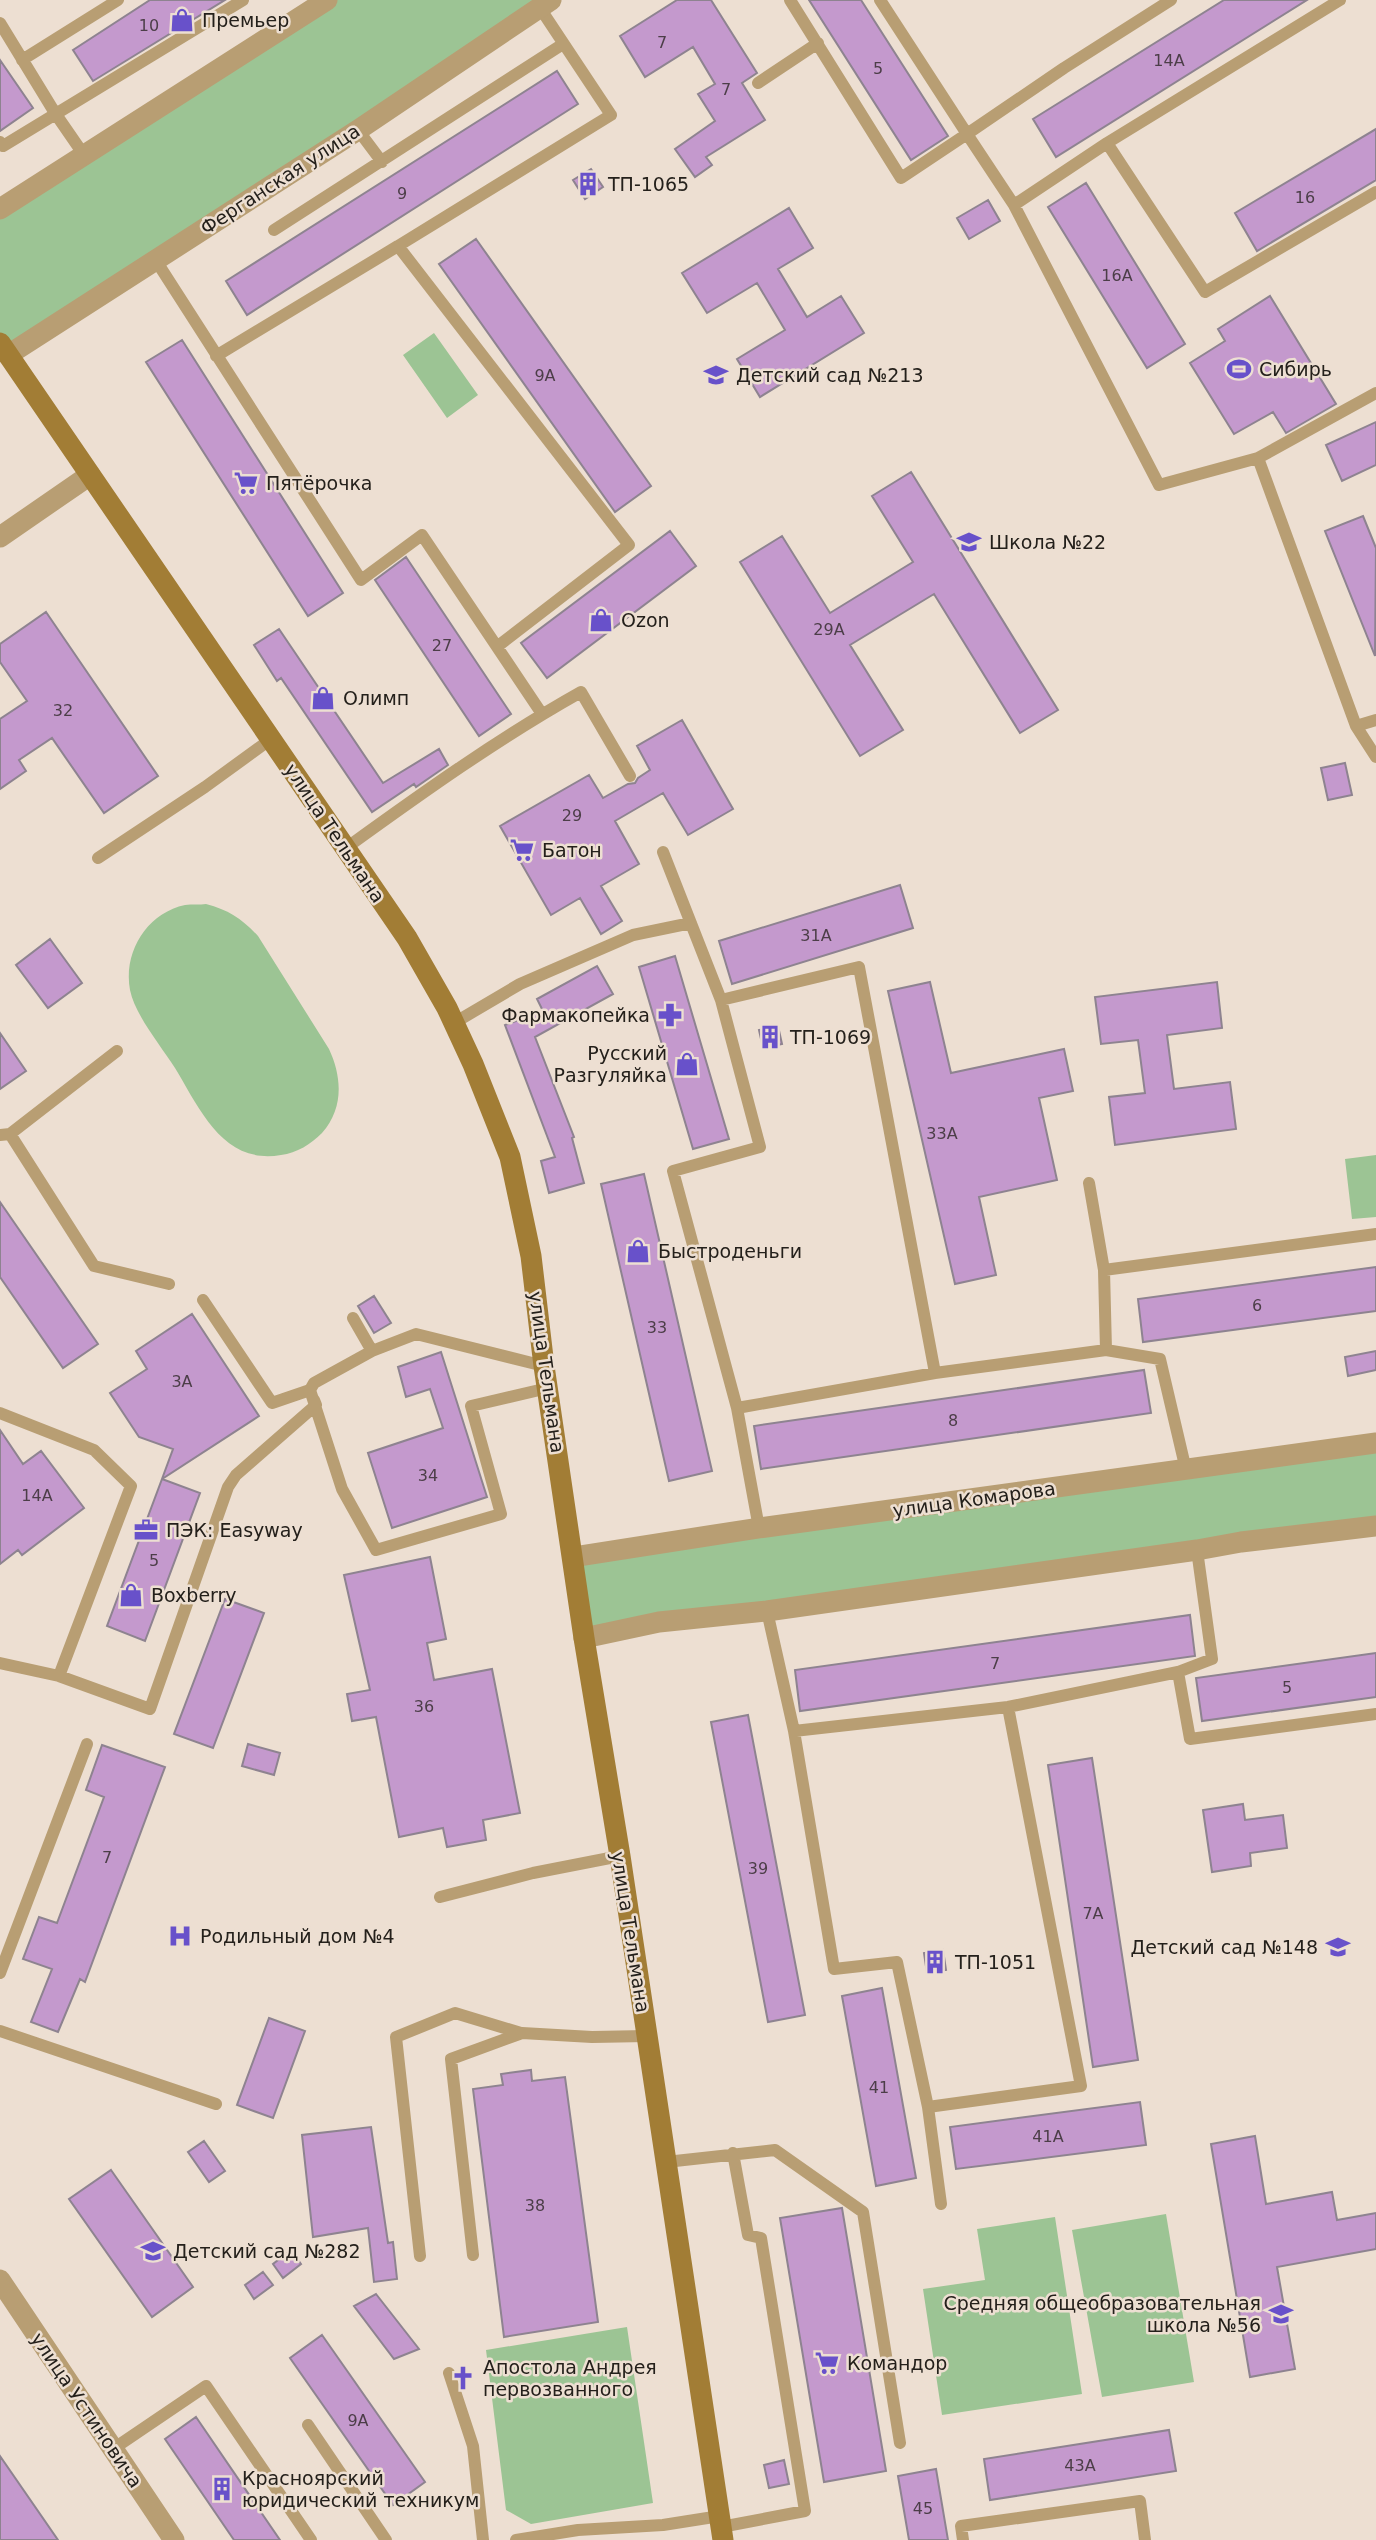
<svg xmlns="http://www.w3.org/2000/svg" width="1376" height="2540" font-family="'DejaVu Sans',sans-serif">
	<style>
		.green { fill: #9cc494 }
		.building { fill: #c499cd; stroke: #8e8390; stroke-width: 2 }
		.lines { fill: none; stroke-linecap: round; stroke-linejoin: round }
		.lane { stroke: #b89e73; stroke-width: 12 }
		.street { stroke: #b89e73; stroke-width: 21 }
		.secondary { stroke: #a27d35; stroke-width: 21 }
		.labels { text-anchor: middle; stroke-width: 5; stroke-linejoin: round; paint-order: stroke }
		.number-label { font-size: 16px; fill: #4c3e48 }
		.poi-label { font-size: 19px; fill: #24201b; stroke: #eddfd2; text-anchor: start }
		.street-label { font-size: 19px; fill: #24201b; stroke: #eddfd2 }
	</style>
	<rect width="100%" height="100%" fill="#eddfd2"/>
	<path class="green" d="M327,0H551L8,355L0,343V209Z
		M434,333L478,395L447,418L403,355Z
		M206,904C229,910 242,919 258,936L329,1049C342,1077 344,1108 322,1133C311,1144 297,1153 281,1155C223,1165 200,1109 175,1068C161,1046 135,1015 130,990C123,952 147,913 185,905C192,904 200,905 206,904Z
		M1376,1155V1217L1352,1219L1345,1159Z
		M1376,1443V1526L584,1638L573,1557Z
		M1166,2214L1194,2382L1102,2397L1072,2230Z
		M1055,2217L1082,2394L942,2415L923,2289L985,2280L977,2229Z
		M627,2327L653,2503L531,2524L506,2510L486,2350Z"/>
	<path class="building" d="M150,0H225L93,81L73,50Z
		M677,0H711L757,73L742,83L765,120L706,157L712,165L695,177L675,149L715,121L698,94L715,84L693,47L645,77L620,36Z
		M809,0H861L948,136L911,160Z
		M1224,0H1307L1056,157L1033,119Z
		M0,60L33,108L0,131Z
		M557,71L578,104L247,315L226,281Z
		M1376,129V180L1257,251L1235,213Z
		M591,169L603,187L585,199L573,180Z
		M1086,183L1185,344L1147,368L1048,207Z
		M988,200L1000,221L969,239L957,218Z
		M789,208L813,248L778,269L807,317L841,296L864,333L760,397L737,359L785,330L757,283L707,313L682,273Z
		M476,239L651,486L615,512L439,264Z
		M1270,296L1336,404L1286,433L1273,412L1234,434L1190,363L1225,341L1218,329Z
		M182,340L343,593L308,616L146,362Z
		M1376,422V465L1342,481L1326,445Z
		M911,472L1058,710L1020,733L934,594L850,645L903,730L860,756L740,562L782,536L830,613L913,562L872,496Z
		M1363,516L1376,548L1375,656L1325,531Z
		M670,531L696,566L547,678L521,643Z
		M406,557L511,714L479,736L375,580Z
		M46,612L158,776L104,813L52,738L19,760L26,771L0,789V719L27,701L0,662V644Z
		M279,629L383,783L439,749L448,765L416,787L414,784L372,812L281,678L277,681L254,645Z
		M682,720L733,809L688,835L663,793L615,821L639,864L601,886L622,921L601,934L580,898L551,915L500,826L589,775L603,798L628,784L635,783L638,778L650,770L637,746Z
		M1345,763L1352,795L1328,800L1321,768Z
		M900,885L913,928L732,984L719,941Z
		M50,939L82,983L48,1008L16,965Z
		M675,956L729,1139L693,1149L639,967Z
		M597,966L613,994L535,1037L574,1137L572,1138L584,1183L549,1193L541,1161L555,1157L505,1025L543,1011L537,999Z
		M930,982L951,1073L1064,1049L1073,1091L1039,1098L1057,1180L979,1197L996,1275L955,1284L888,991Z
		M1217,982L1222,1028L1167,1035L1174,1089L1230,1082L1236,1129L1115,1145L1109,1097L1145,1093L1138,1040L1101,1044L1095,997Z
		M778,1026L782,1044L763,1048L759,1030Z
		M0,1033L26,1071L0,1089Z
		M644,1174L712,1471L669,1481L601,1184Z
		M0,1202L98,1344L63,1368L0,1277Z
		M1376,1267V1311L1143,1342L1138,1299Z
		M374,1296L391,1323L374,1333L358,1306Z
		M192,1314L259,1416L162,1479L173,1449L139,1437L110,1393L147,1369L136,1351Z
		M1376,1351V1370L1348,1376L1345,1357Z
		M441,1352L487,1497L392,1528L368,1453L443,1428L430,1389L406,1397L398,1367Z
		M1144,1370L1151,1413L761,1469L754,1426Z
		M0,1430L23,1464L41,1451L84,1508L22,1555L18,1550L0,1564Z
		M162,1479L200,1493L145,1641L107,1626Z
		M430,1557L446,1639L427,1643L434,1680L492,1669L520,1813L483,1820L486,1840L447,1847L443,1828L399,1837L376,1717L352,1721L347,1694L370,1690L344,1575Z
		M225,1599L264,1613L213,1748L174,1734Z
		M1190,1615L1195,1656L800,1711L795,1670Z
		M1376,1653V1697L1202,1721L1196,1678Z
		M748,1715L805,2015L768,2022L711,1722Z
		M248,1744L280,1753L274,1775L242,1766Z
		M102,1745L165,1767L85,1982L80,1979L58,2032L31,2022L52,1969L23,1959L39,1917L57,1923L104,1797L86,1790Z
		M1092,1758L1138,2060L1093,2067L1048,1765Z
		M1243,1804L1245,1820L1283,1815L1287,1848L1250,1853L1251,1866L1212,1872L1203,1810Z
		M943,1950L946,1970L927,1973L924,1953Z
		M882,1988L916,2178L876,2186L842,1996Z
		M269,2018L305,2031L273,2118L237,2105Z
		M531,2070L532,2081L565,2077L598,2322L504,2337L473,2089L503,2085L501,2074Z
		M1140,2102L1146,2145L956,2169L950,2127Z
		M371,2127L388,2243L393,2242L397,2279L374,2282L368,2228L313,2237L302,2135Z
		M1255,2136L1266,2204L1332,2192L1337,2220L1376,2213V2249L1277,2267L1295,2369L1250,2377L1211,2144Z
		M204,2141L225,2171L209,2182L188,2152Z
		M111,2170L193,2287L152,2317L69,2199Z
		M842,2208L886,2471L824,2482L780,2218Z
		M291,2250L301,2264L283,2278L273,2264Z
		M263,2272L273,2285L254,2299L245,2285Z
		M376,2294L419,2349L394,2359L354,2306Z
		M322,2335L425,2482L393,2505L290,2358Z
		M196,2417L280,2540H234L165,2439Z
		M1169,2430L1176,2471L990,2500L984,2459Z
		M0,2456L58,2540H0Z
		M784,2460L789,2484L769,2488L764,2465Z
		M936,2469L948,2540H909L898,2476Z"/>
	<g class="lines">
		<path class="lane" d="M790,0L901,178L967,134L880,0
			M1171,0L1064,68L967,134L1014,205L1159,485L1258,458L1376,393
			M0,23L55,113L84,155
			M22,60L118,0
			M758,83L818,43
			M358,130L382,162
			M0,142L3,146L243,0
			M1107,143L1205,292L1376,192
			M1014,205L1107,143L1340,0
			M274,230L563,44
			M155,259L361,580L422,535L542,714
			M216,356L398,246
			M1258,458L1356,726L1376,720
			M498,646L629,545L398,246L611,115L540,8
			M1356,726L1376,757
			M346,848C422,793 499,738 581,692L630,776
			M663,852L721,1000L760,1147L673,1171L737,1408L759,1528
			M98,858L205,787L271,739
			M721,1000L859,967L935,1373
			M454,1023L520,984L633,935L691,923
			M10,1134L117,1051
			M0,1135L10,1134L94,1266L169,1284
			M1089,1183L1104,1270
			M203,1300L272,1403L310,1390L314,1383L372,1351L416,1334L544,1366
			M353,1318L372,1351
			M1106,1350L1104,1270L1376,1234
			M310,1390L342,1489L376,1550L501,1514L471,1406L548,1388
			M737,1408L935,1373L1106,1350L1160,1359L1186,1470
			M0,1413L94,1450L131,1486L59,1676L0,1663
			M767,1611L794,1731L1008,1707L1178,1672L1190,1739L1376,1714
			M1178,1672L1212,1659L1197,1550
			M59,1676L150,1709L228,1487L236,1475L316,1405L314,1400
			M794,1731L834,1969L897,1962L928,2107L941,2204
			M440,1897L533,1873L620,1856
			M0,1973L87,1744
			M0,2031L216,2104
			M928,2107L1081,2086L1008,1707
			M666,2162L775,2150L863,2212L900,2443
			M473,2255L451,2059L522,2033L592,2037L647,2036
			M420,2256L396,2037L455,2013L521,2033
			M449,2373L473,2446L483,2540
			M308,2425L386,2540
			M113,2449L206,2386L311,2540
			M721,2527L805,2511L761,2238L748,2235L733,2153
			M516,2540L578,2530L663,2525L720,2516
			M963,2540L961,2526L1140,2501L1145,2540"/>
		<path class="street" d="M0,209L327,0
			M8,355L358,130L551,0
			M0,537L90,475
			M573,1557L759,1528L1376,1443
			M584,1638L659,1622L767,1611L1197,1550L1241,1542L1376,1526
			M0,2280L174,2540"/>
		<path class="secondary" d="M0,343L407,938L447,1008L473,1064L510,1157L531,1256L544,1366L584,1638L620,1856L723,2540"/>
	</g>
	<defs>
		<g id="shop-bare" transform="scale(1.89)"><path d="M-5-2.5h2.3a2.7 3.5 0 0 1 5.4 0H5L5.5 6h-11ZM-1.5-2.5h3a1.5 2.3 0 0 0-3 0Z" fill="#6851ca" stroke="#eddfd2" stroke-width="2.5" paint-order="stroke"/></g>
		<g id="building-bare" transform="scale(1.89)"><path d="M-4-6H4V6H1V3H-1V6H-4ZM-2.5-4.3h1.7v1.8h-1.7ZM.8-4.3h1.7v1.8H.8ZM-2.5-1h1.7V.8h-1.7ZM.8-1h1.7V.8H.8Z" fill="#6851ca" stroke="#eddfd2" stroke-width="2.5" paint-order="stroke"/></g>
		<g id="stadium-bare" transform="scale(1.89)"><path d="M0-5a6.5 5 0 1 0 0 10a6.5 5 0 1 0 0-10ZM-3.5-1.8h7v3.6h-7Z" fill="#6851ca" stroke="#eddfd2" stroke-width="2.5" paint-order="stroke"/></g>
		<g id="school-bare" transform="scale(1.89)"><path d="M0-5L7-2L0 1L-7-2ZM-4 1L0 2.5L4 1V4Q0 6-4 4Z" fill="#6851ca" stroke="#eddfd2" stroke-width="2.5" paint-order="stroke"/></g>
		<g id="supermarket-bare" transform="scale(1.89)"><path d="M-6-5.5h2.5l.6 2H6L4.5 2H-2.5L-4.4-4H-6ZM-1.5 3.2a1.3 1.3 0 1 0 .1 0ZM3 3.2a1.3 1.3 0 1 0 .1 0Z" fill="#6851ca" stroke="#eddfd2" stroke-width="2.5" paint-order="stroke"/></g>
		<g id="pharmacy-bare" transform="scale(1.89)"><path d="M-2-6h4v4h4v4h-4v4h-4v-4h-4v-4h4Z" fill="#6851ca" stroke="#eddfd2" stroke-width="2.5" paint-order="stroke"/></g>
		<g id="office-bare" transform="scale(1.89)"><path d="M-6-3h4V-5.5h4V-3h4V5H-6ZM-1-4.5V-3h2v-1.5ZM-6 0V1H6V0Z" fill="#6851ca" stroke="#eddfd2" stroke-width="2.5" paint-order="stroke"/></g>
		<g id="hospital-bare" transform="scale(1.89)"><path d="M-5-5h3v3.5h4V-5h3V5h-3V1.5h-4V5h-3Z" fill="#6851ca" stroke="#eddfd2" stroke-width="2.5" paint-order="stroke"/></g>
		<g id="church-bare" transform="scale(1.89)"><path d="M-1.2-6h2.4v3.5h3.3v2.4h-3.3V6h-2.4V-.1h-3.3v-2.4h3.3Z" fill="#6851ca" stroke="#eddfd2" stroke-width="2.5" paint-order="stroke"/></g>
	</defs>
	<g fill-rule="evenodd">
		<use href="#shop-bare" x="182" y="20"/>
		<use href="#building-bare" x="588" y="184"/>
		<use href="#stadium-bare" x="1239" y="369"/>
		<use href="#school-bare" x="716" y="375"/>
		<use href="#supermarket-bare" x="246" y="483"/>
		<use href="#school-bare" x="969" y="542"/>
		<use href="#shop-bare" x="601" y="620"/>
		<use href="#shop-bare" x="323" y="698"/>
		<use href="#supermarket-bare" x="522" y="850"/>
		<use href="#pharmacy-bare" x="670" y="1015"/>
		<use href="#building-bare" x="770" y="1037"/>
		<use href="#shop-bare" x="687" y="1064"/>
		<use href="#shop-bare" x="638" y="1251"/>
		<use href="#office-bare" x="146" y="1530"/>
		<use href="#shop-bare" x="131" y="1595"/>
		<use href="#hospital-bare" x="180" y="1936"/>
		<use href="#school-bare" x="1338" y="1947"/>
		<use href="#building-bare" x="935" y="1962"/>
		<use href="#school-bare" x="153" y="2251"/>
		<use href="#school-bare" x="1281" y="2314"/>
		<use href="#supermarket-bare" x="827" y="2363"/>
		<use href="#church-bare" x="463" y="2378"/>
		<use href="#building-bare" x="222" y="2489"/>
	</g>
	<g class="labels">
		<g class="number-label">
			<text x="149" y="31">10</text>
			<text x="662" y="48">7</text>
			<text x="1169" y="66">14А</text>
			<text x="878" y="74">5</text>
			<text x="726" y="95">7</text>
			<text x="402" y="199">9</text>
			<text x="1305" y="203">16</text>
			<text x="1117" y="281">16А</text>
			<text x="545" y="381">9А</text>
			<text x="829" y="635">29А</text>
			<text x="442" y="651">27</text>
			<text x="63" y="716">32</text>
			<text x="572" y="821">29</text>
			<text x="816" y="941">31А</text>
			<text x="942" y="1139">33А</text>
			<text x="1257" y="1311">6</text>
			<text x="657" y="1333">33</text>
			<text x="182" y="1387">3А</text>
			<text x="953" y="1426">8</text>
			<text x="428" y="1481">34</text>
			<text x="37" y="1501">14А</text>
			<text x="154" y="1566">5</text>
			<text x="995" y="1669">7</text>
			<text x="1287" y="1693">5</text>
			<text x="424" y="1712">36</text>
			<text x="107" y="1863">7</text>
			<text x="758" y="1874">39</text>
			<text x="1093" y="1919">7А</text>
			<text x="879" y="2093">41</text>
			<text x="1048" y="2142">41А</text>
			<text x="535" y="2211">38</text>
			<text x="358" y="2426">9А</text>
			<text x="1080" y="2471">43А</text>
			<text x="923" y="2514">45</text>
		</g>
		<g class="poi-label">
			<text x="202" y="27">Премьер</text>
			<text x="608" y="191">ТП-1065</text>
			<text x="1259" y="376">Сибирь</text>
			<text x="736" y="382">Детский сад №213</text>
			<text x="266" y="490">Пятёрочка</text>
			<text x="989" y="549">Школа №22</text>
			<text x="621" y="627">Ozon</text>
			<text x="343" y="705">Олимп</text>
			<text x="542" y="857">Батон</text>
			<text x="650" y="1022" text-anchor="end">Фармакопейка</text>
			<text x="790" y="1044">ТП-1069</text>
			<text x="667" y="1060" text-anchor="end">Русский<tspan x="667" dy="22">Разгуляйка</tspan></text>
			<text x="658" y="1258">Быстроденьги</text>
			<text x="166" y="1537">ПЭК: Easyway</text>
			<text x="151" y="1602">Boxberry</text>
			<text x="200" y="1943">Родильный дом №4</text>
			<text x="1318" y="1954" text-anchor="end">Детский сад №148</text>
			<text x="955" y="1969">ТП-1051</text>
			<text x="173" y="2258">Детский сад №282</text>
			<text x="1261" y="2310" text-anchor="end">Средняя общеобразовательная<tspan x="1261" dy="22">школа №56</tspan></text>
			<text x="847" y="2370">Командор</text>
			<text x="483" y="2374">Апостола Андрея<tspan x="483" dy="22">первозванного</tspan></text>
			<text x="242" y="2485">Красноярский<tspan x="242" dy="22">юридический техникум</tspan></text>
		</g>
		<g class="street-label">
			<text transform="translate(280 179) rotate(-33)" y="7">Ферганская улица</text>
			<text transform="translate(335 833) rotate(56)" y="7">улица Тельмана</text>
			<text transform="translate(547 1372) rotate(82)" y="7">улица Тельмана</text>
			<text transform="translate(974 1499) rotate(-8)" y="7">улица Комарова</text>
			<text transform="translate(631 1932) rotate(81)" y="7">улица Тельмана</text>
			<text transform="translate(87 2410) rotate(56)" y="7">улица Устиновича</text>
		</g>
	</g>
</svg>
